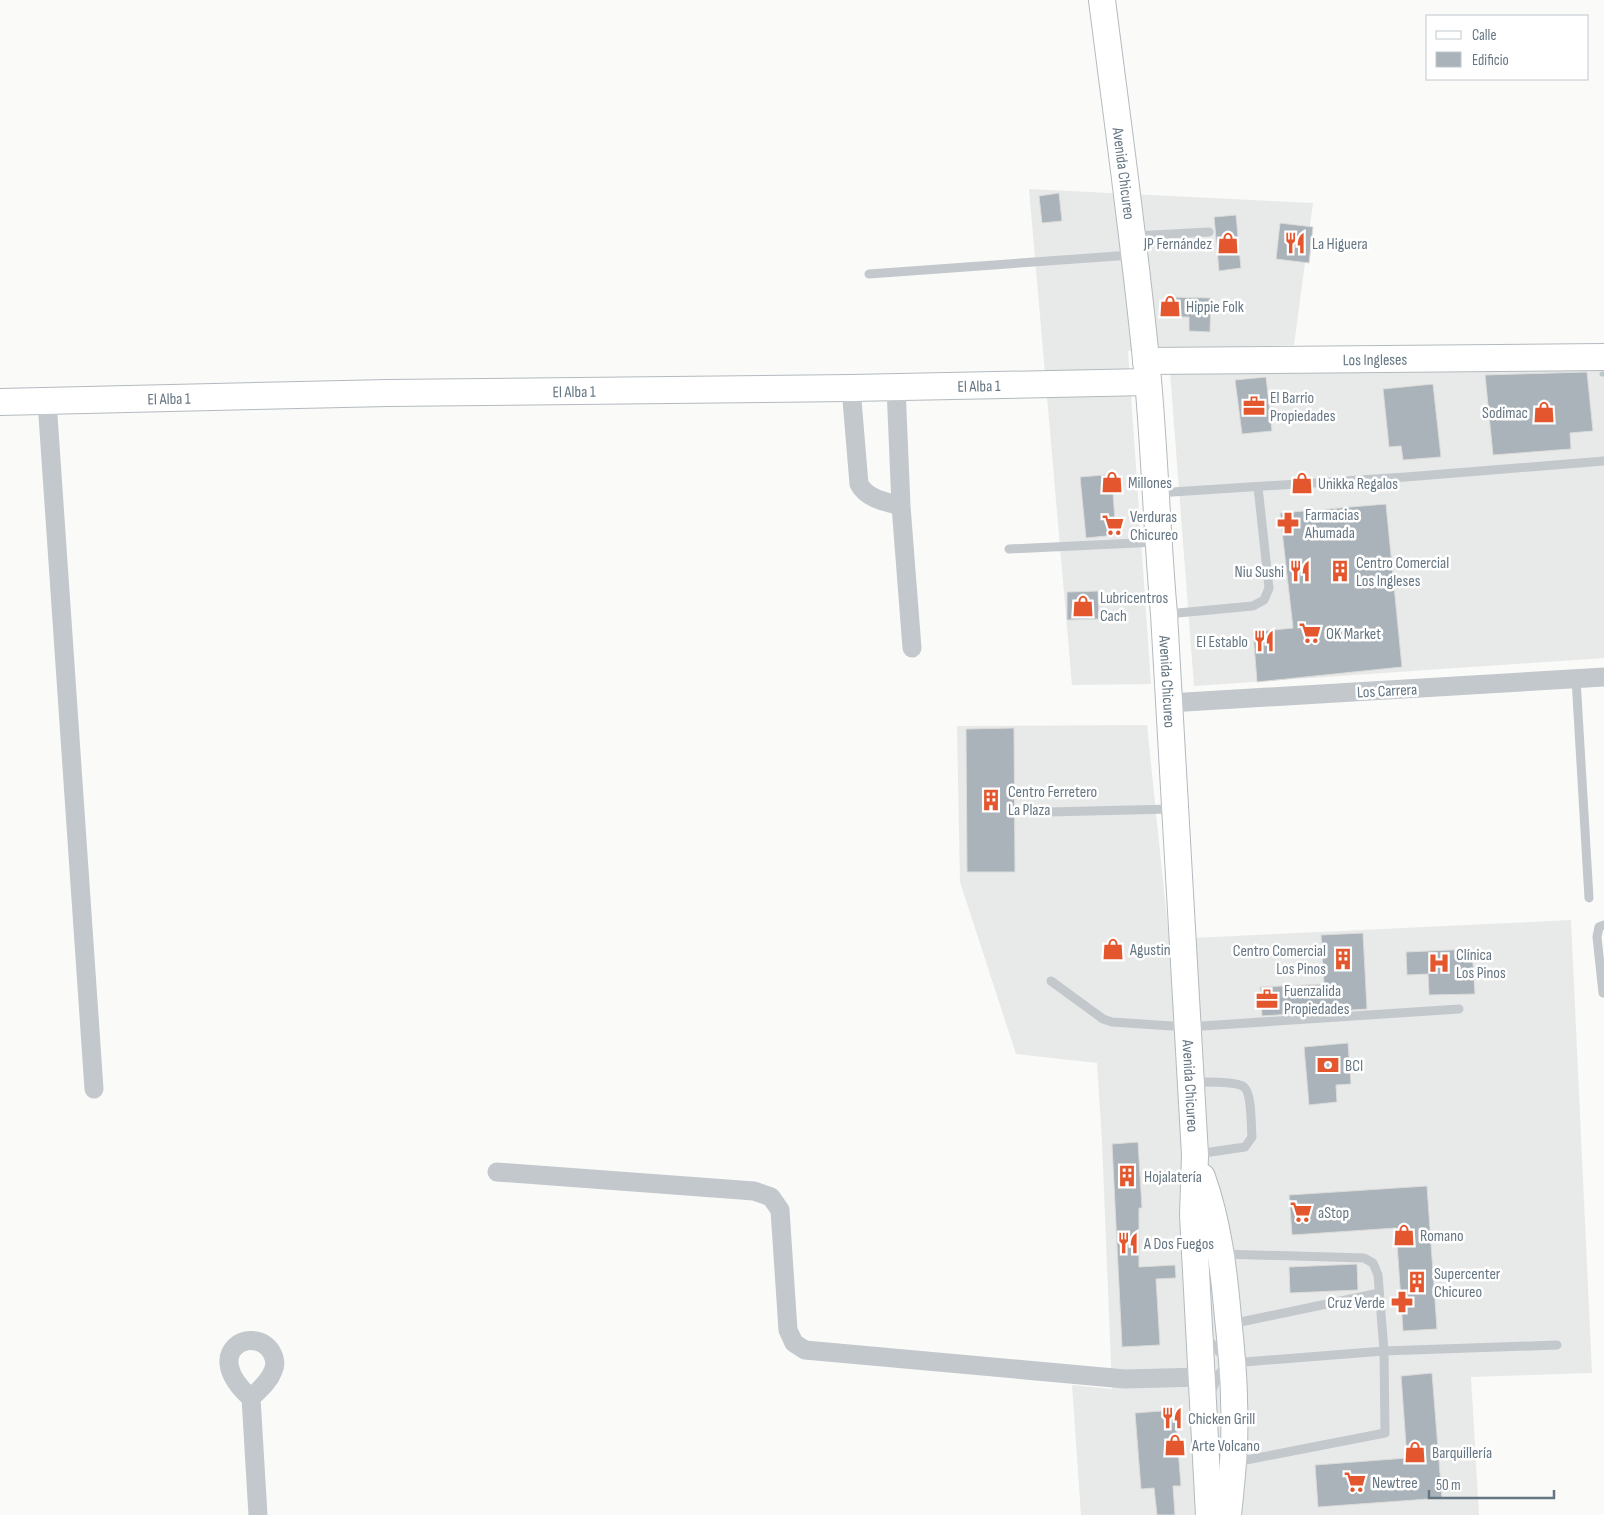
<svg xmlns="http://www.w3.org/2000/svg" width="1604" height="1515" font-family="'Sofia Sans Condensed',sans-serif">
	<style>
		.built { fill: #e8e9e9 }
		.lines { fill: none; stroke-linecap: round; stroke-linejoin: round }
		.stream { stroke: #bbc7cb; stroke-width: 5 }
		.building { fill: #aab3b9; stroke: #dcdcda }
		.secondary-casing { stroke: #b3babf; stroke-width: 28 }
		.lane { stroke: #c3c8cc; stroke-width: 9 }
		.street { stroke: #c3c8cc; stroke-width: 19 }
		.secondary { stroke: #fff; stroke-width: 26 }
		.labels { text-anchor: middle; stroke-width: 5; stroke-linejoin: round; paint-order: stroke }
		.street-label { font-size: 16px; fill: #657683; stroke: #fff }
		.poi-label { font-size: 16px; fill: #657683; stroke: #fff; text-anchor: start }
	</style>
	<rect width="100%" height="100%" fill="#fafaf8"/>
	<path class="built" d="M1029,189L1313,203L1294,345L1128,351L1151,684L1072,685Z
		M1604,369V658L1194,686L1170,372Z
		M1147,725L1169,939L1571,920L1592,1373L1471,1377L1479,1515H1081L1072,1385L1112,1389L1102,1142L1097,1063L1016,1054L960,882L957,726Z"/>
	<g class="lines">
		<path class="stream" d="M1602,374H1604"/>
	</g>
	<path class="building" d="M1059,193L1062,221L1042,223L1039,196Z
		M1236,215L1241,268L1219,271L1214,217Z
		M1280,223L1313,227L1309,263L1276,259Z
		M1167,297L1211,298L1210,332L1189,331V317H1167Z
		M1587,372L1593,431L1570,433L1571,449L1493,455L1485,375Z
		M1266,377L1272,431L1242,434L1235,380Z
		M1433,384L1441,457L1403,460L1401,446L1389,447L1383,389Z
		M1115,474L1117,491L1113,492L1116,535L1086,538L1080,477Z
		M1386,504L1402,667L1257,682L1253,632L1293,628L1280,513Z
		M1098,591L1099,619L1067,620V592Z
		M1014,728L1015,872H967L966,729Z
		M1363,933L1367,1009L1262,1016L1260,987L1324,984L1321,935Z
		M1472,949L1475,994L1429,995L1428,974L1407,975L1406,952Z
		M1348,1043L1351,1084L1336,1085L1337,1102L1309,1105L1304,1047Z
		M1138,1142L1142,1208H1139V1267L1175,1265L1176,1278L1156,1279L1160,1345L1122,1347L1112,1144Z
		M1427,1186L1437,1329L1403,1331L1396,1228L1292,1235L1289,1195Z
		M1357,1264L1358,1290L1290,1293L1289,1267Z
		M1432,1373L1442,1498L1318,1507L1315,1465L1407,1458L1401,1376Z
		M1175,1410L1181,1486H1173L1175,1515H1157L1154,1488L1141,1489L1135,1413Z"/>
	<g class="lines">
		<g class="secondary-casing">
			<g id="secondary">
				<path id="s1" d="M1102,0C1118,126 1136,253 1148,380C1155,458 1157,536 1164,614L1195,1155L1193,1215L1209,1515"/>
				<path id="s2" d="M1146,361L1604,357"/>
				<path id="s3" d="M0,402L388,393L851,388L1148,382"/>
				<path d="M1202,1177C1218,1222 1224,1271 1228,1318C1231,1346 1234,1374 1234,1401C1236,1440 1232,1477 1228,1515"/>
			</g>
		</g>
		<path class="lane" d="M1134,236L1209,232
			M869,274L1131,255
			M1157,493L1406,477L1604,461
			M1009,549L1157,542
			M1167,614L1253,606L1264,600L1269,588L1258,487
			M1576,679L1589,898
			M1048,812L1172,809
			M1051,981L1103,1019L1112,1022L1187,1027L1459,1009
			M1603,993L1597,937L1599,927L1604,925
			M1193,1082C1204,1082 1237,1081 1244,1087C1252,1093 1251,1126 1252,1137L1245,1147L1197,1154
			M1222,1254L1364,1258L1373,1263L1378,1275L1384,1351L1385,1433L1236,1462
			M1231,1324L1379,1293
			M1207,1337L1215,1348L1226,1358
			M1212,1391C1216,1379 1220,1368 1232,1363L1384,1351L1557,1345"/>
		<path class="street" d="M896,387L901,506L912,648
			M851,388L859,484C867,499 886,502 901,506
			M47,401L94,1089
			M1169,703L1604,677
			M497,1172L754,1191L771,1197L780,1210L788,1330L794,1343L805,1350L1125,1379L1202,1377
			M251,1398C259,1390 269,1382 273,1371C276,1365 275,1359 272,1353C255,1323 198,1351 251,1398L258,1515"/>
		<use href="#secondary" class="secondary"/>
	</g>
	<defs>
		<g id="shop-bare" transform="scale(1.725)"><path d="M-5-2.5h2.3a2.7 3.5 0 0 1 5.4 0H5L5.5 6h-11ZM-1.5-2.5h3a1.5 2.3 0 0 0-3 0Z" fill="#e4572e" stroke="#fff" stroke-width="2.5" paint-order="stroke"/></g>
		<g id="restaurant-bare" transform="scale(1.725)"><path d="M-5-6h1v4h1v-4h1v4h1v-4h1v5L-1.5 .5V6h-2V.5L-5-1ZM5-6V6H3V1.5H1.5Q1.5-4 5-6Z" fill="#e4572e" stroke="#fff" stroke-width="2.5" paint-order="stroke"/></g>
		<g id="office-bare" transform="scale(1.725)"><path d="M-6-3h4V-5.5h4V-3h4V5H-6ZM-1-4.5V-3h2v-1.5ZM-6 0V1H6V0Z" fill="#e4572e" stroke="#fff" stroke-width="2.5" paint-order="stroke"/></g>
		<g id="pharmacy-bare" transform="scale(1.725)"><path d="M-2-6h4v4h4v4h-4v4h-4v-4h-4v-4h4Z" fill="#e4572e" stroke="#fff" stroke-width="2.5" paint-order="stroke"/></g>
		<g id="supermarket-bare" transform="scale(1.725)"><path d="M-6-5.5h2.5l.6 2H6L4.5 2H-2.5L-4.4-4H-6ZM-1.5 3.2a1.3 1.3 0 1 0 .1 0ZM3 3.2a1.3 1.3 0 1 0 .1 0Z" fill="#e4572e" stroke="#fff" stroke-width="2.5" paint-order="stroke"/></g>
		<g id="building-bare" transform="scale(1.725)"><path d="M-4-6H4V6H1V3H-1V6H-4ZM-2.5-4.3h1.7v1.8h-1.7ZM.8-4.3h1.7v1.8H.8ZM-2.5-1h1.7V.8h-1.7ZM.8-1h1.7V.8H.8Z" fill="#e4572e" stroke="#fff" stroke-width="2.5" paint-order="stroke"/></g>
		<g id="hospital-bare" transform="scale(1.725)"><path d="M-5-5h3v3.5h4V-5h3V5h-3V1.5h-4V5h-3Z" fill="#e4572e" stroke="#fff" stroke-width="2.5" paint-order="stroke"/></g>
		<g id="bank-bare" transform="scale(1.725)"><path d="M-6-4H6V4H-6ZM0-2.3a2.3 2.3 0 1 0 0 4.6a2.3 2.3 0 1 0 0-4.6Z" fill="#e4572e" stroke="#fff" stroke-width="2.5" paint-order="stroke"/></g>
	</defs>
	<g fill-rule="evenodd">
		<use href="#shop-bare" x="1228" y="243"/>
		<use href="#restaurant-bare" x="1295" y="243"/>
		<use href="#shop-bare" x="1170" y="306"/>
		<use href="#office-bare" x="1254" y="406"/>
		<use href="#shop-bare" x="1544" y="412"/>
		<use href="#shop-bare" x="1112" y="482"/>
		<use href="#shop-bare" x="1302" y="483"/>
		<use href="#pharmacy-bare" x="1288" y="523"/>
		<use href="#supermarket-bare" x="1113" y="525"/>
		<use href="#restaurant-bare" x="1300" y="571"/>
		<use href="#building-bare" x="1340" y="571"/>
		<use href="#shop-bare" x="1083" y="606"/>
		<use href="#supermarket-bare" x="1310" y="633"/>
		<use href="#restaurant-bare" x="1264" y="641"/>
		<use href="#building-bare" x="991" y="800"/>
		<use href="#shop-bare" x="1113" y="949"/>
		<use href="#building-bare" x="1343" y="959"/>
		<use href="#hospital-bare" x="1439" y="963"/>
		<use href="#office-bare" x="1267" y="999"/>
		<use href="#bank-bare" x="1328" y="1065"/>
		<use href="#building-bare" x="1127" y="1176"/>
		<use href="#supermarket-bare" x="1301" y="1212"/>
		<use href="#shop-bare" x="1404" y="1235"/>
		<use href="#restaurant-bare" x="1128" y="1243"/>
		<use href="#building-bare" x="1417" y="1282"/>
		<use href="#pharmacy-bare" x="1402" y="1302"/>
		<use href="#restaurant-bare" x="1172" y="1418"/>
		<use href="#shop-bare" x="1175" y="1445"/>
		<use href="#shop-bare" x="1415" y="1452"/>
		<use href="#supermarket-bare" x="1355" y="1482"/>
	</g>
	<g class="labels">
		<g class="street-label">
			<text dy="6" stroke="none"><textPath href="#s1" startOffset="175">Avenida Chicureo</textPath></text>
			<text dy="6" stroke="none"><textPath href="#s2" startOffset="229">Los Ingleses</textPath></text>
			<text dy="6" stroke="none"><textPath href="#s3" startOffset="979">El Alba 1</textPath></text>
			<text dy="6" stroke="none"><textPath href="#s3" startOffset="574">El Alba 1</textPath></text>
			<text dy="6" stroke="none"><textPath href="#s3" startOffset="169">El Alba 1</textPath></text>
			<text dy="6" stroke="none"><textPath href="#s1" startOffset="685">Avenida Chicureo</textPath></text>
			<text transform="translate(1387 690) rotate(-3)" y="6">Los Carrera</text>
			<text dy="6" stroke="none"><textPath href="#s1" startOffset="1090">Avenida Chicureo</textPath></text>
		</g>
		<g class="poi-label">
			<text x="1212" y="249" text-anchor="end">JP Fernández</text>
			<text x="1312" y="249">La Higuera</text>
			<text x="1186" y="312">Hippie Folk</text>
			<text x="1270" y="403">El Barrio<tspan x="1270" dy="18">Propiedades</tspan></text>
			<text x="1528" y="418" text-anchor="end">Sodimac</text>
			<text x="1128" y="488">Millones</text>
			<text x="1318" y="489">Unikka Regalos</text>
			<text x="1305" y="520">Farmacias<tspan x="1305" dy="18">Ahumada</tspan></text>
			<text x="1130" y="522">Verduras<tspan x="1130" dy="18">Chicureo</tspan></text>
			<text x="1356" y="568">Centro Comercial<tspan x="1356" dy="18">Los Ingleses</tspan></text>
			<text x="1284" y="577" text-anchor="end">Niu Sushi</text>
			<text x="1100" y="603">Lubricentros<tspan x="1100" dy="18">Cach</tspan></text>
			<text x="1326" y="639">OK Market</text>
			<text x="1248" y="647" text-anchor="end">El Establo</text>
			<text x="1008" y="797">Centro Ferretero<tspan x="1008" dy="18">La Plaza</tspan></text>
			<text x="1130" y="955">Agustin</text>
			<text x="1326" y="956" text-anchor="end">Centro Comercial<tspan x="1326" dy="18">Los Pinos</tspan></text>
			<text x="1456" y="960">Clínica<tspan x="1456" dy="18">Los Pinos</tspan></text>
			<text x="1284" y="996">Fuenzalida<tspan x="1284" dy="18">Propiedades</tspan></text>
			<text x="1345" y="1071">BCI</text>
			<text x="1144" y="1182">Hojalatería</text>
			<text x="1318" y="1218">aStop</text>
			<text x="1420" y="1241">Romano</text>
			<text x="1144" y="1249">A Dos Fuegos</text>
			<text x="1434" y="1279">Supercenter<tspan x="1434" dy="18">Chicureo</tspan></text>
			<text x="1385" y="1308" text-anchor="end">Cruz Verde</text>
			<text x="1188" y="1424">Chicken Grill</text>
			<text x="1192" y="1451">Arte Volcano</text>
			<text x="1432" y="1458">Barquillería</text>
			<text x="1372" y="1488">Newtree</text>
		</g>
	</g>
	<rect x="1426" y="15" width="162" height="65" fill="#ffffff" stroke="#c1c8cd"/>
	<rect x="1436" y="31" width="25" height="8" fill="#ffffff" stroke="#c1c8cd"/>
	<text x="1472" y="40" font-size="15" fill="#657683">Calle</text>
	<rect x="1436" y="52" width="25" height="15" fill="#aab3b9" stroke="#c1c8cd"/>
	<text x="1472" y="65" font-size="15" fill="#657683">Edificio</text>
	<path d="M1429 1490v8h125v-8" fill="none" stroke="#657683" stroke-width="2.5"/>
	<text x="1436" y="1490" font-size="15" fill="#657683" stroke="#ffffff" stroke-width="4" paint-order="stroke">50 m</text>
</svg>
